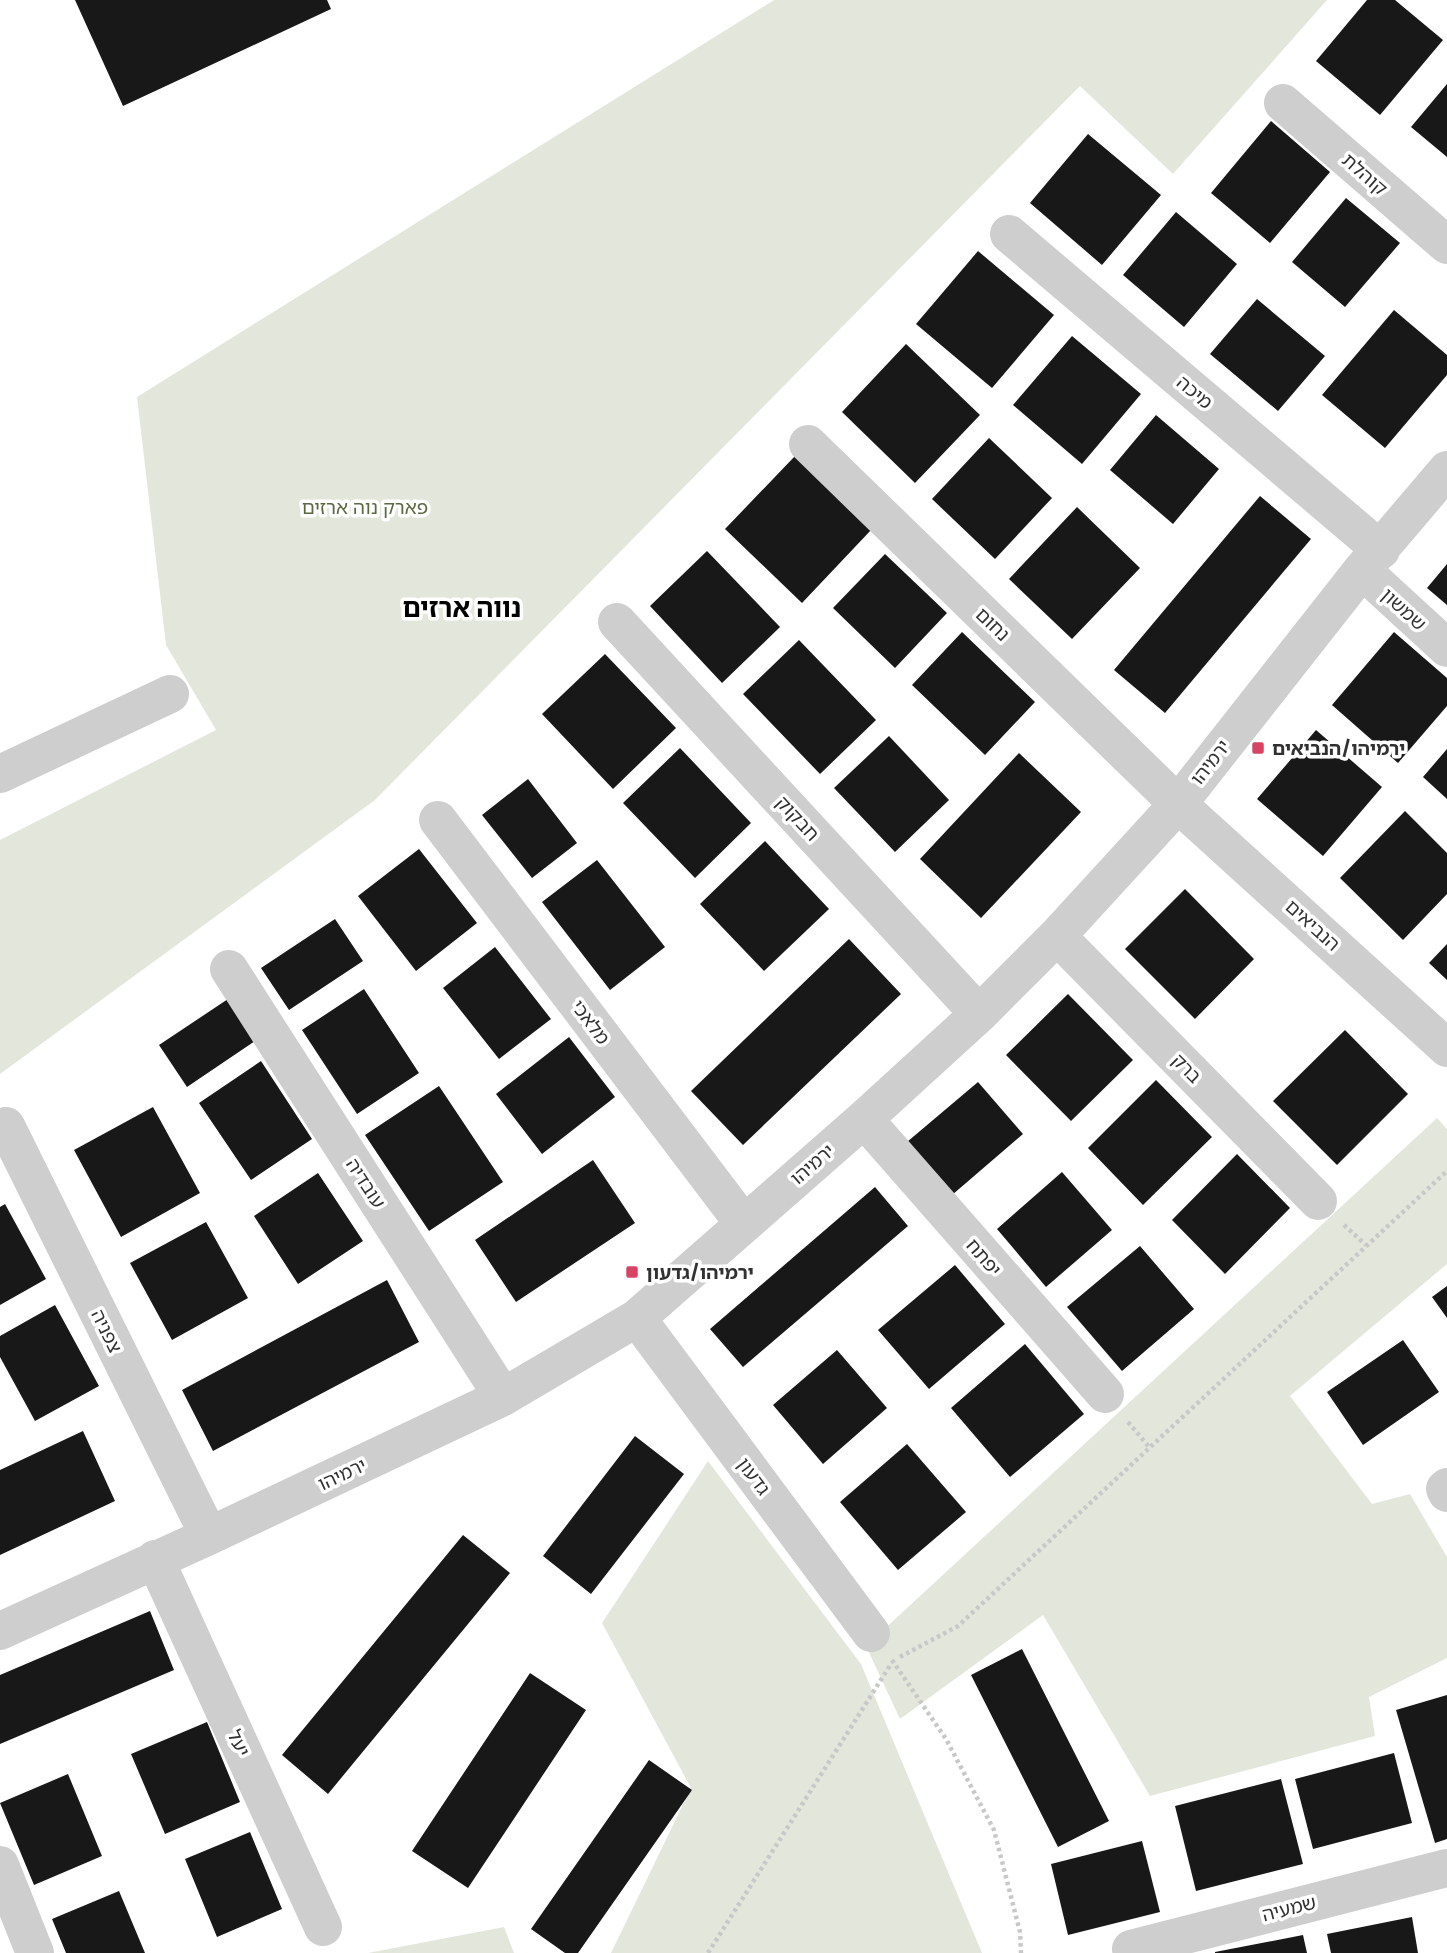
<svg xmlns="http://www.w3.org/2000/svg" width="1447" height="1953" font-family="'Fira Sans','Noto Sans Hebrew',sans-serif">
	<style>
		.green { fill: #e3e7db }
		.building { fill: #181818 }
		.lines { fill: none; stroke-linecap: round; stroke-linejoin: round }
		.path { stroke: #c8c8c8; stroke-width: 4.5; stroke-dasharray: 3.5 3.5; stroke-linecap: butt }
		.minor { stroke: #cecece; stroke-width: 38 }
		.poi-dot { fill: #d74463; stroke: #fff; stroke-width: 2.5 }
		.labels { text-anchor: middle; stroke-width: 7; stroke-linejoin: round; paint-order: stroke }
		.street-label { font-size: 19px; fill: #313131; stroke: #fff }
		.park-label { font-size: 19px; fill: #5a6942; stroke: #fff }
		.poi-label { font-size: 19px; font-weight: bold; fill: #313131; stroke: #fff; text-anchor: start }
		.district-label { font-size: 26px; font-weight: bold; fill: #000; stroke: #fff }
	</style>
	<rect width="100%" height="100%" fill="#fff"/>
	<path class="green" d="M774,0H1327L1173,174L1080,86L375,800L0,1074V840L216,730L166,645L137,397Z
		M1437,1118L1447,1129V1264L1290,1396L1372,1504L1410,1494L1447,1557V1658L1369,1697L1375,1736L1150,1796L1043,1615L900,1719L866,1646Z
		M708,1461L861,1664L982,1953H611L691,1788L602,1623Z
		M504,1927L514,1953H368Z"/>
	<path class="building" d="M75,0H327L331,9L123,106Z
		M1367,0H1395L1443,40L1380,115L1316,61Z
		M1447,84V157L1411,127Z
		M1271,121L1330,172L1270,243L1211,193Z
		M1088,134L1161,195L1102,265L1030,203Z
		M1346,198L1400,243L1345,307L1292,262Z
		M1176,212L1237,264L1184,327L1123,275Z
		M978,251L1054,315L992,388L916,324Z
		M1257,299L1325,356L1278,411L1210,354Z
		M1394,310L1447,355V375L1385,448L1322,395Z
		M1072,336L1141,394L1082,464L1013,405Z
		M906,344L980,415L915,483L842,412Z
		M1156,415L1219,469L1173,524L1110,470Z
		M989,438L1052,498L995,559L932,499Z
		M795,456L872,529L802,603L725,529Z
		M1260,496L1311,539L1165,713L1114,670Z
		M1077,507L1140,568L1072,639L1009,579Z
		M707,551L780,627L722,683L650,606Z
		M885,554L947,613L895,668L833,608Z
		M1447,564V605L1427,588Z
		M962,632L1035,702L985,755L912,685Z
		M1394,632L1447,678V706L1398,763L1332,705Z
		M799,640L876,720L820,774L743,694Z
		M605,654L676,728L613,789L542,714Z
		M1316,730L1382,787L1323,856L1257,799Z
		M889,736L949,800L895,852L834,788Z
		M680,748L751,823L695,878L623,803Z
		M1447,749V799L1423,777Z
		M1019,753L1081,812L981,918L920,859Z
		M528,779L577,843L532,878L482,815Z
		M1405,811L1447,853V894L1403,940L1340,878Z
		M765,841L829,909L764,971L700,904Z
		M419,849L477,923L416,971L358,896Z
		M597,860L665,947L610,990L542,902Z
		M1185,889L1254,959L1195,1019L1125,949Z
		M335,919L363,961L289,1010L261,968Z
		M849,939L901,994L743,1145L691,1091Z
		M1447,944V980L1429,963Z
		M495,947L551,1019L499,1059L443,988Z
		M364,989L419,1073L357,1114L302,1030Z
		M1068,994L1133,1060L1071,1121L1006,1055Z
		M228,999L255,1041L187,1087L159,1045Z
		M1345,1030L1408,1094L1337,1165L1273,1101Z
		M569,1037L615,1097L542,1154L496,1094Z
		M261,1061L312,1139L251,1180L199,1103Z
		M1156,1080L1212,1137L1143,1205L1088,1148Z
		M978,1082L1023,1134L952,1195L907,1142Z
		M439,1086L503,1182L429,1231L365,1135Z
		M153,1107L200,1193L121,1237L74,1150Z
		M1237,1154L1290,1208L1225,1274L1172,1220Z
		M593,1160L635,1223L516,1302L475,1240Z
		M1062,1172L1112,1230L1046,1287L997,1229Z
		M318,1173L363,1241L298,1284L254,1216Z
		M875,1187L908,1226L743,1367L710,1329Z
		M5,1204L46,1279L0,1305V1207Z
		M206,1222L248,1298L172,1340L130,1263Z
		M1140,1246L1194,1309L1122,1371L1067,1307Z
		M955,1265L1005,1324L929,1389L878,1330Z
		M387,1280L419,1342L213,1451L182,1390Z
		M1447,1286V1318L1432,1297Z
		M55,1305L99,1386L35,1421L0,1357V1336Z
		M1403,1340L1439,1392L1363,1445L1327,1392Z
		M1025,1344L1084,1414L1010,1477L951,1408Z
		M837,1350L887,1408L823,1464L773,1405Z
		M83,1431L115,1501L0,1555V1470Z
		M635,1436L684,1474L591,1594L543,1556Z
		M907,1444L966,1512L898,1570L840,1502Z
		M463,1535L510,1573L328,1794L282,1755Z
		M150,1611L174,1670L0,1744V1675Z
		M1022,1649L1109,1821L1058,1847L971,1675Z
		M530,1673L586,1710L468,1888L412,1851Z
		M1447,1695V1839L1435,1843L1396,1710Z
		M207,1722L240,1802L165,1834L131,1754Z
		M1394,1753L1412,1823L1313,1849L1295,1779Z
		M649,1760L692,1790L578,1953H565L531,1929Z
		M68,1774L102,1856L34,1885L0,1803Z
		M1281,1779L1303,1864L1196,1891L1175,1806Z
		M250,1832L282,1909L217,1937L185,1859Z
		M1142,1841L1160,1912L1068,1935L1051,1864Z
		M119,1891L145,1953H66L52,1919Z
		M1412,1917L1418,1953H1331L1327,1934Z
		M1303,1935L1307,1953H1215V1952Z"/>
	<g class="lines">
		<path class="path" d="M1344,1225L1366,1245
			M1128,1422L1149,1447
			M900,1657L958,1626L1447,1171
			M892,1660L946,1739L994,1830L1020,1932L1021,1953
			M708,1953L891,1664"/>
		<path class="minor" d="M1283,103L1447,245
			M1009,234L1381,550
			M808,444L1178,804L1447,1048
			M1362,570L1447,648
			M617,622L979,1014
			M0,774L170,694
			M438,820L744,1224
			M1057,936L1318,1201
			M229,969L503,1397
			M864,1119L1105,1394
			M6,1126L209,1536
			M637,1318L871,1633
			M1447,1487L1445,1489L1447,1493
			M155,1559L323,1927
			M0,1631L209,1536L503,1397L637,1318L864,1119L979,1014L1057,936L1178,804L1362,570L1447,470
			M0,1865L35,1953
			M1131,1949L1447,1868"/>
	</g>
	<g class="poi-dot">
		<rect x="1251" y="741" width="14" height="14" rx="3.5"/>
		<rect x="625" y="1265" width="14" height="14" rx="3.5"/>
	</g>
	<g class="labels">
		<g class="street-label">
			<text transform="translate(1365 174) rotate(41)" y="7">קוהלת</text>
			<text transform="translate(1195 392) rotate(40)" y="7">מיכה</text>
			<text transform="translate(1404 609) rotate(42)" y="7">שמשון</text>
			<text transform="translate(993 624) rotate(44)" y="7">נחום</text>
			<text transform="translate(1210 762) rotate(-52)" y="7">ירמיהו</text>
			<text transform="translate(798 818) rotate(47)" y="7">חבקוק</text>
			<text transform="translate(1313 925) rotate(42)" y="7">הנביאים</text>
			<text transform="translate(591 1022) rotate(53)" y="7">מלאכי</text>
			<text transform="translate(1187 1068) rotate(45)" y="7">ברק</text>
			<text transform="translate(812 1164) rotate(-41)" y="7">ירמיהו</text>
			<text transform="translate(366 1183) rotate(57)" y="7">עובדיה</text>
			<text transform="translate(984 1257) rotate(49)" y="7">יפתח</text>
			<text transform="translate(107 1331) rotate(64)" y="7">צפניה</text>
			<text transform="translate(342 1474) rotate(-25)" y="7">ירמיהו</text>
			<text transform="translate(754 1476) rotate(53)" y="7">גדעון</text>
			<text transform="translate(239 1743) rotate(65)" y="7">יעל</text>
			<text transform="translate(1289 1908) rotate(-14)" y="7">שמעיה</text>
		</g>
		<g class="park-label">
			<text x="365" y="514">פארק נוה ארזים</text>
		</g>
		<g class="poi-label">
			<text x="1272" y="755">ירמיהו/הנביאים</text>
			<text x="646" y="1279">ירמיהו/גדעון</text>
		</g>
		<g class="district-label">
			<text x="462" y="617">נווה ארזים</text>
		</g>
	</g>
</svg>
